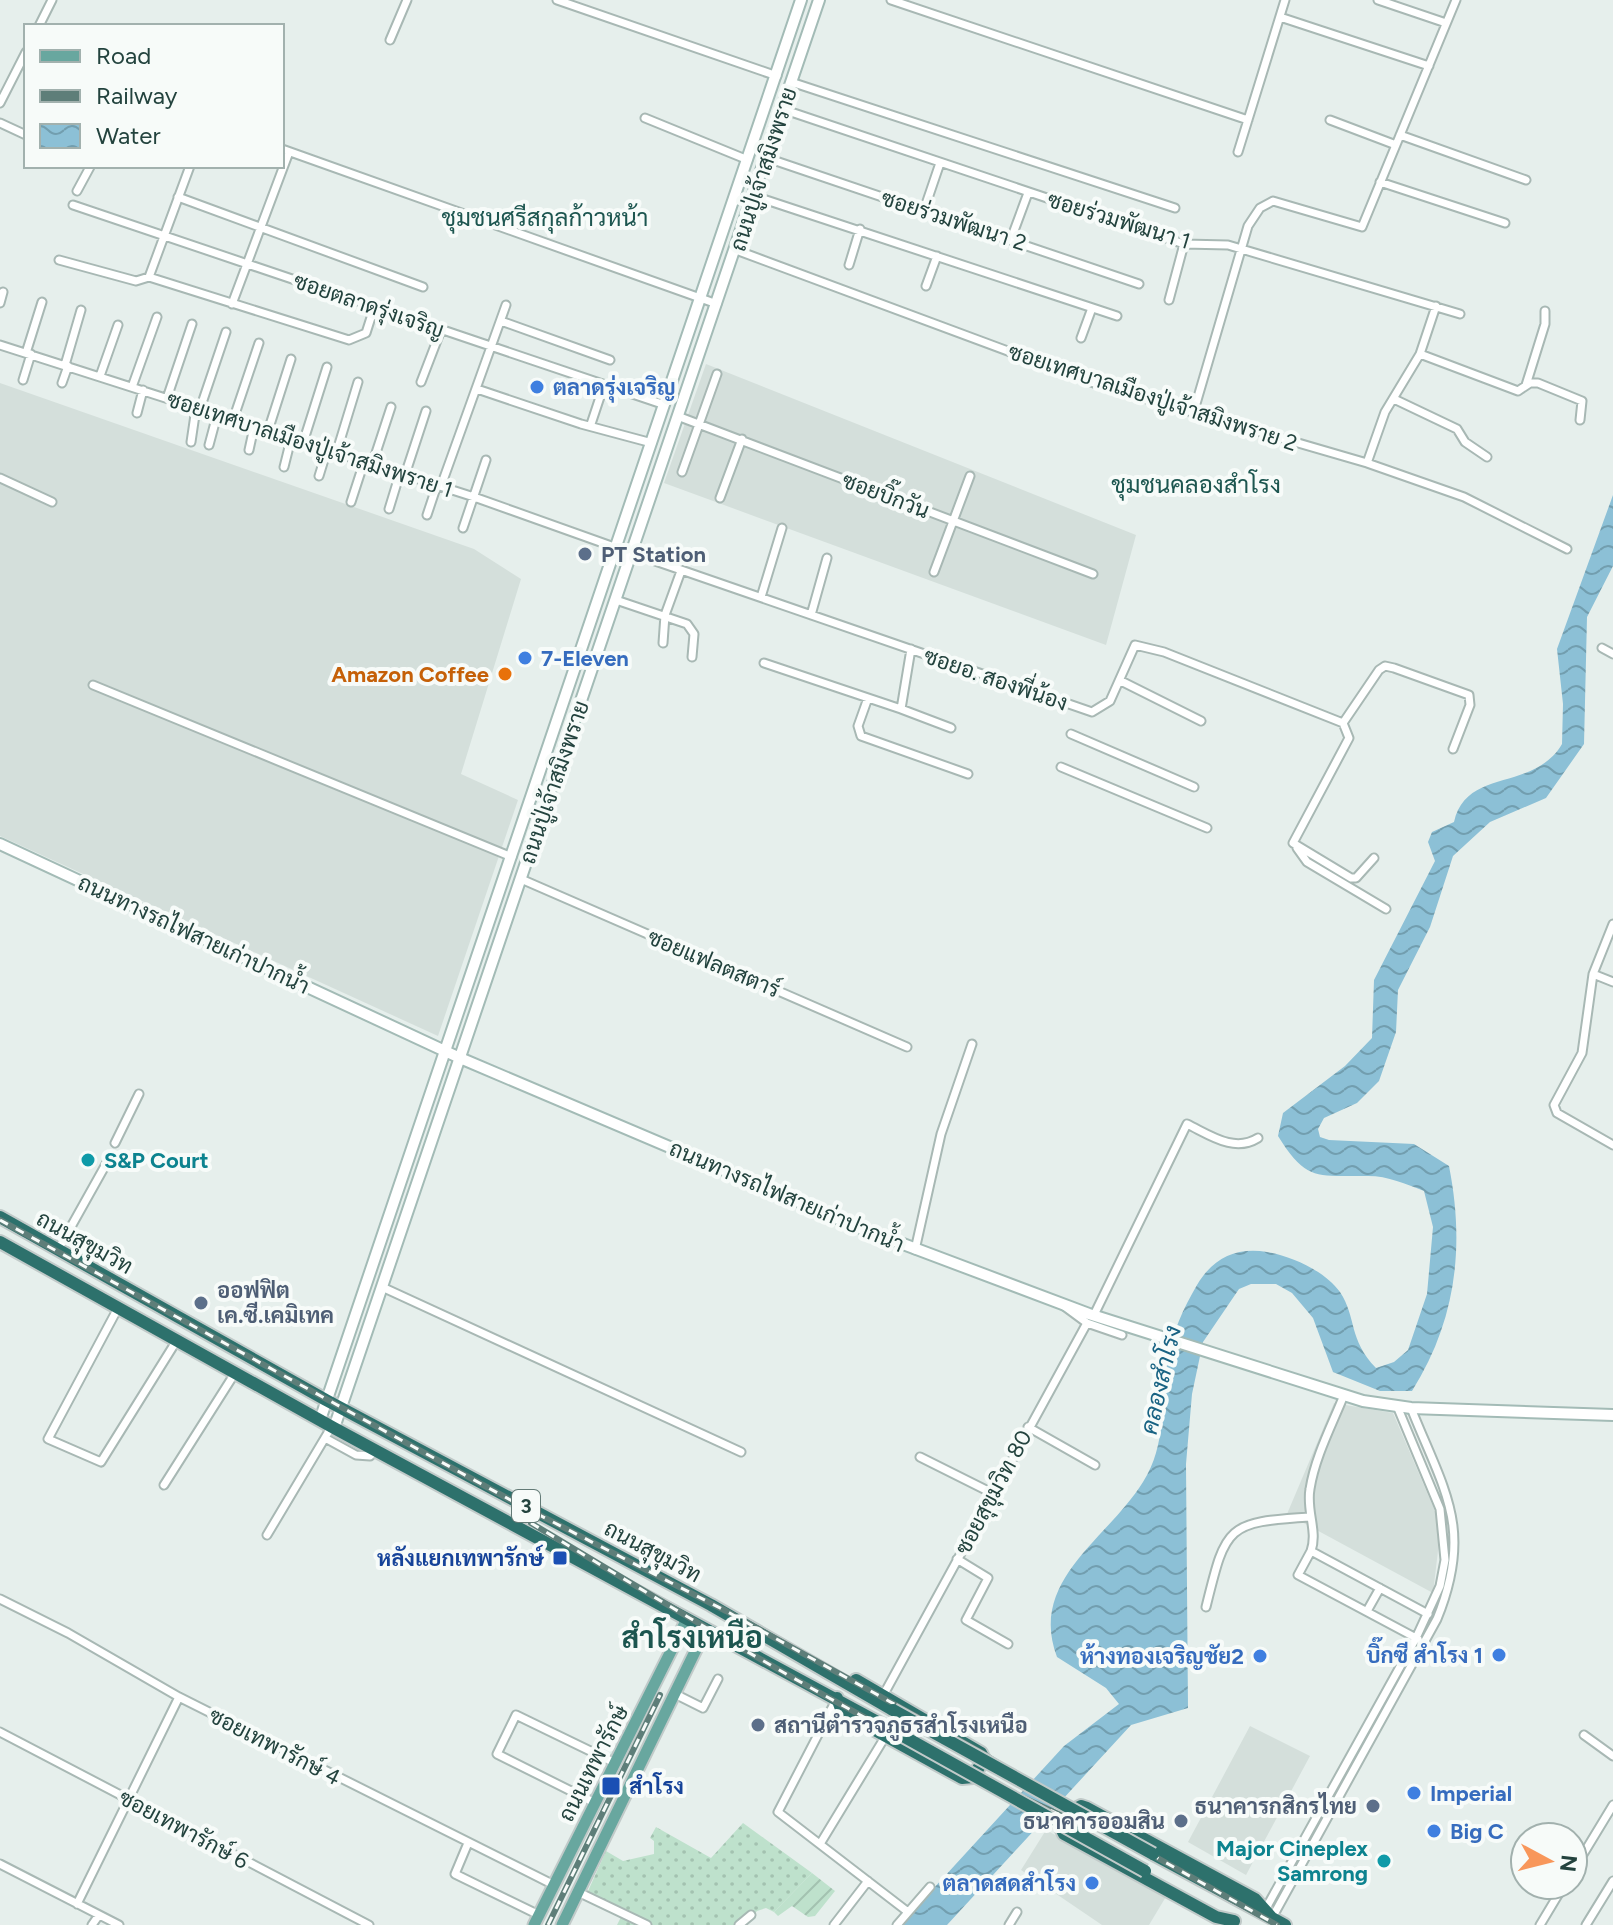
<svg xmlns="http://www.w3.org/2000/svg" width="1613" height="1925" font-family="Figtree,Sarabun,sans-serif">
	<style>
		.built { fill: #d4dfdb }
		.grass { fill: url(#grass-dots) }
		.garden { fill: url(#garden-furrows) }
		.water { fill: url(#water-waves) }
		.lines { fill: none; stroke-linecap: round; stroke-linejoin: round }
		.street-casing { stroke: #a8b8b4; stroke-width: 11 }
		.secondary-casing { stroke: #a3bbb6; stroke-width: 14 }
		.primary-casing { stroke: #c1cac9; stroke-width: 15 }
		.highway-casing { stroke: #c1cac9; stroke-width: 16 }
		.street { stroke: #fff; stroke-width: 7 }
		.secondary { stroke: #fff; stroke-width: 10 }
		.primary { stroke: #68a79f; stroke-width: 11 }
		.highway { stroke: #2d716c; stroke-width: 12 }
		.rail-casing { stroke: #5e7e79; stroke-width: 6 }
		.rail { stroke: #f7fbf9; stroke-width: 3; stroke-dasharray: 9; stroke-linecap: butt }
		.highway-bridge-casing { stroke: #c1cac9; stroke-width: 16; stroke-linecap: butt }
		.highway-bridge { stroke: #2d716c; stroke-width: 12 }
		.shop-dot { fill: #3f7fe0; stroke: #f7fbf9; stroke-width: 3 }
		.service-dot { fill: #5c6f8a; stroke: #f7fbf9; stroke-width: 3 }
		.food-dot { fill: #e8710a; stroke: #f7fbf9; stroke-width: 3 }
		.culture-dot { fill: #0f9aa8; stroke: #f7fbf9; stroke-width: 3 }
		.transit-dot { fill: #1a4fb4; stroke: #f7fbf9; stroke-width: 3 }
		.labels { text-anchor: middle; stroke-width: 8; stroke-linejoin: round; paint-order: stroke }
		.shield { fill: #f7fbf9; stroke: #637a76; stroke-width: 2 }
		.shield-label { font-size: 20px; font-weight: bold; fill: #23433e }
		.street-label { font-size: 22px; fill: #23433e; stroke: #f7fbf9 }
		.shop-label { font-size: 22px; font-weight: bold; fill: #366cbe; stroke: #f7fbf9; text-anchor: start }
		.service-label { font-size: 22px; font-weight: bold; fill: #4e5e75; stroke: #f7fbf9; text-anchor: start }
		.food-label { font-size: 22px; font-weight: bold; fill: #c56008; stroke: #f7fbf9; text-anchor: end }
		.culture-label { font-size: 22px; font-weight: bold; fill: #0d838f; stroke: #f7fbf9; text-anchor: start }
		.transit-label { font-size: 22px; font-weight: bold; fill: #164399; stroke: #f7fbf9; text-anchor: end }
		.neighbourhood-label { font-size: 24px; fill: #1d5650; stroke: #f7fbf9 }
		.water-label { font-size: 24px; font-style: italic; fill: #196383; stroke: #f7fbf9 }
		.district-label { font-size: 30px; font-weight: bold; fill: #1d5650; stroke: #f7fbf9 }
	</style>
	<defs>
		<pattern id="grass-dots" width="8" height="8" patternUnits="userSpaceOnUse" patternTransform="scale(2)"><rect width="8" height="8" fill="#bee1cc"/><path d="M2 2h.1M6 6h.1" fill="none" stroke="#a3c2b0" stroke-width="1.8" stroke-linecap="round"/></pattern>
		<pattern id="garden-furrows" width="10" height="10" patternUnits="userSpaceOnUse" patternTransform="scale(2)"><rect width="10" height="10" fill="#bee1cc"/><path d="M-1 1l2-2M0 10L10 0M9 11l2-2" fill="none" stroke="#a3c2b0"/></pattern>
		<pattern id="water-waves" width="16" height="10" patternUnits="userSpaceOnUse" patternTransform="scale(2)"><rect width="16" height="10" fill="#8cc0d6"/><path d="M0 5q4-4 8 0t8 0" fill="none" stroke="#729eaf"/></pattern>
	</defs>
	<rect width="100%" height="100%" fill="#e6efec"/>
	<path class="built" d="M706,364L1136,535L1106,645L664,483Z
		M0,383L474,549L521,579L461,774L518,800L438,1036L0,836Z
		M1334,1403L1393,1413L1441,1525L1433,1593L1287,1514Z
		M1250,1726L1310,1756L1246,1875L1188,1842Z
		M1046,1830L1167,1895L1149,1925H1102L1021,1870Z"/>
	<path class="grass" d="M743,1823L812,1873L774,1912L766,1908L757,1911L745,1925H617L621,1917L584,1900L606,1851L623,1861L654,1854V1841L650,1838L656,1827L711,1858Z"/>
	<path class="garden" d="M812,1873L835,1891L815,1916L808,1917L792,1906L778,1916L774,1912Z"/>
	<path class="water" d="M1613,495V566L1587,617L1584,744L1546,798L1490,822L1453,856L1430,927L1398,990L1396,1032L1379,1081L1357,1103L1324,1118L1318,1129L1320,1137L1329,1140L1414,1144L1449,1166C1465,1247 1456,1321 1412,1391H1380L1333,1372L1313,1318L1292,1293L1276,1284H1251L1239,1289L1203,1342L1192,1394L1186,1464L1188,1708L1131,1725L947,1925H900L1064,1746L1119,1704L1106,1688L1057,1657C1028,1580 1107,1540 1143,1482C1167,1445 1161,1400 1168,1358C1173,1331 1183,1309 1197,1285C1213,1258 1236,1247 1267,1252C1291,1256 1325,1271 1340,1292C1357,1318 1348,1339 1376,1368L1394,1362L1408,1350L1427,1294L1433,1227L1424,1191C1406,1184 1388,1176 1368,1176C1318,1175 1307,1183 1278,1136L1283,1113L1345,1066L1372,1038L1374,980L1435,861L1428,842L1432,832L1454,822C1466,767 1534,792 1562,744L1563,704L1557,649Z"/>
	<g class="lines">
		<g class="street-casing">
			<path id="street" d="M557,0L777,76
				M891,0L1248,120
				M1378,0L1446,23
				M1280,17L1429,66
				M39,26L52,0
				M390,40L407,0
				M791,82L1175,208
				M0,103L26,52
				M782,109L1184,244L1228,245L1460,314
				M645,118L748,160
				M1330,120L1396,145
				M0,123L26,135
				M1400,135L1526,180
				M282,149L717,304
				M1238,152L1285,0
				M767,158L1139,284
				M1380,182L1505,223
				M77,191L90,167
				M754,196L1117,316
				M178,197L423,287
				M73,205L665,405
				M924,210L940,163
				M1011,239L1028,193
				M736,250L1102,386L1367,463L1464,497L1567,549
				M59,260L136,281L149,277L349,340L366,333L374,308
				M849,265L860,229
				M149,277L190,166
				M926,286L937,256
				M1169,300L1184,244
				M0,303L3,292
				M232,304L289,152
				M501,321L610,360
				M1081,338L1092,308
				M0,345L474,497L617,548
				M26,353L42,302
				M1420,354L1518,391L1530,383H1538L1582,401L1580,420
				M65,365L81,310
				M100,376L118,325
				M23,380L31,354
				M421,382L441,330
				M62,383L68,366
				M1526,385L1545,324V311
				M132,387L157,317
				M477,389L581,424L652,443
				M167,398L192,324
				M1394,399L1457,429L1465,442L1487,457
				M200,409L226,332
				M137,413L143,390
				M1193,414L1248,226L1260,208L1273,201L1362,227L1456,0
				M680,417L1093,574
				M233,420L259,343
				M591,424L604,385
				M268,431L291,359
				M191,442L196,408
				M303,443L327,367
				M209,445L217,415
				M249,450L254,427
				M336,454L358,382
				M1367,463L1385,412L1420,354L1436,306
				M372,465L391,407
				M284,467L291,439
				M682,472L717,374
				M405,475L426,411
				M319,476L327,450
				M0,478L52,502
				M441,486L506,305
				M720,498L742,439
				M351,502L364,462
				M389,509L400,473
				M427,515L437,485
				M463,528L486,460
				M632,553L1092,712L1110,701L1135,645L1164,652L1343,723L1379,670L1385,666L1394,668L1469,695L1470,705L1453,749
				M934,572L970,476
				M761,597L782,528
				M616,600L687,624L694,634L692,657
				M811,615L827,558
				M663,643L665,615L681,571
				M1602,648L1613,654
				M911,649L901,709L951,728
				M764,663L901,709
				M1121,681L1201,721
				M93,685L512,857
				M868,698L858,726L861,736L968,774
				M1343,723L1349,738L1293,843L1351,878H1356L1374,858
				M1071,734L1194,787
				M1061,767L1207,828
				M1297,848L1307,862L1386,909
				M521,879L907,1047
				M1613,924L1593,974L1582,1053L1554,1105L1557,1113L1613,1145
				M1593,974L1613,982
				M115,1143L139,1094
				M58,1250L110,1157
				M915,1250L941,1134L972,1044
				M382,1287L741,1452
				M1064,1306L1087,1323
				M118,1308L48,1439L101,1462L177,1340
				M1094,1315L1187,1124C1210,1135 1234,1153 1258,1138
				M1344,1395C1332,1425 1315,1457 1310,1489C1306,1511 1318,1531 1311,1551L1428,1614
				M1028,1427L1095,1465
				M325,1438L356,1455L370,1456L376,1450
				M920,1457L992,1493
				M164,1485L235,1373
				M267,1535L332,1426
				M1311,1551L1298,1575L1418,1639
				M957,1559L988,1578L966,1620L1008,1644
				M0,1599L68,1633L179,1697L554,1885
				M1206,1607C1226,1526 1226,1522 1310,1517
				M1367,1611L1380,1588
				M675,1694L703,1708L718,1679
				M884,1694L1087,1323L1122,1335
				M836,1700L778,1812L908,1912
				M0,1732L369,1925
				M1584,1735L1613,1756
				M595,1803L497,1754L516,1715L615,1763
				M468,1843L455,1874L539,1915
				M820,1844L885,1737
				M0,1864L119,1925
				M1573,1871L1613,1805
				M578,1892L647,1925
				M77,1904L179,1697
				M1265,1910L1416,1638L1440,1586L1445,1560L1440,1509L1397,1406
				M1272,1918L1437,1619C1474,1528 1444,1491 1411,1408
				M92,1925L99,1915
				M739,1925L751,1915
				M834,1925L868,1881
				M897,1925L930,1887
				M1009,1925L1017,1912
				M1540,1925L1564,1885
				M1586,1925L1613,1881"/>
		</g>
		<g class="secondary-casing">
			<path id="secondary" d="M0,844L460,1058L858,1227L1089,1314L1363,1401L1411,1408L1613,1415
				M320,1420L801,0
				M334,1428L819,0"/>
		</g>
		<g class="primary-casing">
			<path id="primary" d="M534,1925L687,1619
				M562,1925L706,1629"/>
		</g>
		<g class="highway-casing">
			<path id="highway" d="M0,1217L326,1400L711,1605L893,1710
				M0,1242L334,1428L885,1726
				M837,1698L842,1712L962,1778L973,1777L984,1759L981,1753L856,1680
				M1153,1854L1285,1925
				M1234,1921L1216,1917L1064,1834L1060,1826L1064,1815L1081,1806L1087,1808L1255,1899L1272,1918"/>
		</g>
		<use href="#street" class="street"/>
		<use href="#secondary" class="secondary"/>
		<use href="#primary" class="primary"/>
		<use href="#highway" class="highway"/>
		<g class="rail-casing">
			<path id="rail" d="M0,1220L516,1503L726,1611L979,1751L1072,1810L1277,1925
				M531,1523C707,1629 886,1738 1074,1821
				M548,1925L660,1695"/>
		</g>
		<use href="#rail" class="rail"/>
		<g class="highway-bridge-casing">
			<path id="highway-bridge" d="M893,1710L1153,1854
				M885,1726L1145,1871"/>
		</g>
		<use href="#highway-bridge" class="highway-bridge"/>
	</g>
	<g class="shop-dot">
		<circle cx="537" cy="387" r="8"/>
		<circle cx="525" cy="658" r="8"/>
		<circle cx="1499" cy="1655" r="8"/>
		<circle cx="1260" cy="1656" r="8"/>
		<circle cx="1414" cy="1793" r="8"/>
		<circle cx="1434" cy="1831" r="8"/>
		<circle cx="1092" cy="1883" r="8"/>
	</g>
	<g class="service-dot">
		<circle cx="585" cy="554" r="8"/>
		<circle cx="201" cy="1303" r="8"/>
		<circle cx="758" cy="1725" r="8"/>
		<circle cx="1373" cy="1806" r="8"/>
		<circle cx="1181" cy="1821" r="8"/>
	</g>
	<circle class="food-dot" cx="505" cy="674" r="8"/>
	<g class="culture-dot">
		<circle cx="88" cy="1160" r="8"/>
		<circle cx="1384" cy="1861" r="8"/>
	</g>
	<g class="transit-dot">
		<rect x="552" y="1550" width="16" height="16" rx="4"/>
		<rect x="601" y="1776" width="20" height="20" rx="4"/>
	</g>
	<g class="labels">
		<rect class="shield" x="512" y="1490" width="28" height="32" rx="6"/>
		<g class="shield-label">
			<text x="526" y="1513">3</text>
		</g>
		<g class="street-label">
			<text transform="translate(763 169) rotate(-72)" y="8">ถนนปู่เจ้าสมิงพราย</text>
			<text transform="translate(954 220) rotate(18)" y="8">ซอยร่วมพัฒนา 2</text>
			<text transform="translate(1119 220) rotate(17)" y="8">ซอยร่วมพัฒนา 1</text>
			<text transform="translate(369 305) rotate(19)" y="8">ซอยตลาดรุ่งเจริญ</text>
			<text transform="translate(1153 397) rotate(18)" y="8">ซอยเทศบาลเมืองปู่เจ้าสมิงพราย 2</text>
			<text transform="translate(310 444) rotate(18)" y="8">ซอยเทศบาลเมืองปู่เจ้าสมิงพราย 1</text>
			<text transform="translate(886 495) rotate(21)" y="8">ซอยบิ๊กวัน</text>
			<text transform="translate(996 679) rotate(19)" y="8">ซอยอ. สองพี่น้อง</text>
			<text transform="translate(554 782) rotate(-71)" y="8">ถนนปู่เจ้าสมิงพราย</text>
			<text transform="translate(194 934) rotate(25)" y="8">ถนนทางรถไฟสายเก่าปากน้ำ</text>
			<text transform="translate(714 963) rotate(23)" y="8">ซอยแฟลตสตาร์</text>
			<text transform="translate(787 1196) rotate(23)" y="8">ถนนทางรถไฟสายเก่าปากน้ำ</text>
			<text transform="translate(85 1242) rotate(29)" y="8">ถนนสุขุมวิท</text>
			<text transform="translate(993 1492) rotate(-62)" y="8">ซอยสุขุมวิท 80</text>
			<text transform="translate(653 1551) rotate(28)" y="8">ถนนสุขุมวิท</text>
			<text transform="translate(275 1746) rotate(27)" y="8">ซอยเทพารักษ์ 4</text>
			<text transform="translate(593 1763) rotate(-63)" y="8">ถนนเทพารักษ์</text>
			<text transform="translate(184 1829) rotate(28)" y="8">ซอยเทพารักษ์ 6</text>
		</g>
		<g class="shop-label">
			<text x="553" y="395">ตลาดรุ่งเจริญ</text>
			<text x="541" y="666">7-Eleven</text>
			<text x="1483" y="1663" text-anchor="end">บิ๊กซี สำโรง 1</text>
			<text x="1244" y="1664" text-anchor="end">ห้างทองเจริญชัย2</text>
			<text x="1430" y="1801">Imperial</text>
			<text x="1450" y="1839">Big C</text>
			<text x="1076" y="1891" text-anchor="end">ตลาดสดสำโรง</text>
		</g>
		<g class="service-label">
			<text x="601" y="562">PT Station</text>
			<text x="217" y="1298">ออฟฟิต<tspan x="217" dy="25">เค.ซี.เคมิเทค</tspan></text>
			<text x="774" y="1733">สถานีตำรวจภูธรสำโรงเหนือ</text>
			<text x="1357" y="1814" text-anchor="end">ธนาคารกสิกรไทย</text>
			<text x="1165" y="1829" text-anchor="end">ธนาคารออมสิน</text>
		</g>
		<g class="food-label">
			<text x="489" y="682">Amazon Coffee</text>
		</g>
		<g class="culture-label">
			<text x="104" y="1168">S&amp;P Court</text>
			<text x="1368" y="1856" text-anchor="end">Major Cineplex<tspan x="1368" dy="25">Samrong</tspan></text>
		</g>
		<g class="transit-label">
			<text x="544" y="1566">หลังแยกเทพารักษ์</text>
			<text x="629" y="1794" text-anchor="start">สำโรง</text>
		</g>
		<g class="neighbourhood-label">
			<text x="545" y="226">ชุมชนศรีสกุลก้าวหน้า</text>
			<text x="1196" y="493">ชุมชนคลองสำโรง</text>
		</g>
		<g class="water-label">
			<text transform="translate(1161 1380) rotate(-77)" y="8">คลองสำโรง</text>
		</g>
		<g class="district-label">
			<text x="692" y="1648">สำโรงเหนือ</text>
		</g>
	</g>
	<rect x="24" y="24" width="260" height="144" fill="#f7fbf9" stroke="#a2b1ae" stroke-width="2"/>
	<rect x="40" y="50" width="40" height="12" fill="#68a79f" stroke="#a2b1ae" stroke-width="2"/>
	<text x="96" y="64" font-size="24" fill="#23433e">Road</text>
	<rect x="40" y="90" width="40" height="12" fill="#5e7e79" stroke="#a2b1ae" stroke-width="2"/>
	<text x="96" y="104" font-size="24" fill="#23433e">Railway</text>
	<rect x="40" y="124" width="40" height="24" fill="url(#water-waves)" stroke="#a2b1ae" stroke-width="2"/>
	<text x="96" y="144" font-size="24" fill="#23433e">Water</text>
	<g transform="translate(1549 1861) rotate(97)"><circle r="38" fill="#f7fbf9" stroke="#a2b1ae" stroke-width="2"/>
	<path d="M0-6L14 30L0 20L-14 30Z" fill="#f8975b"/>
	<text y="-12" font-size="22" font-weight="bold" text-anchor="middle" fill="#23433e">N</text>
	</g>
</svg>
